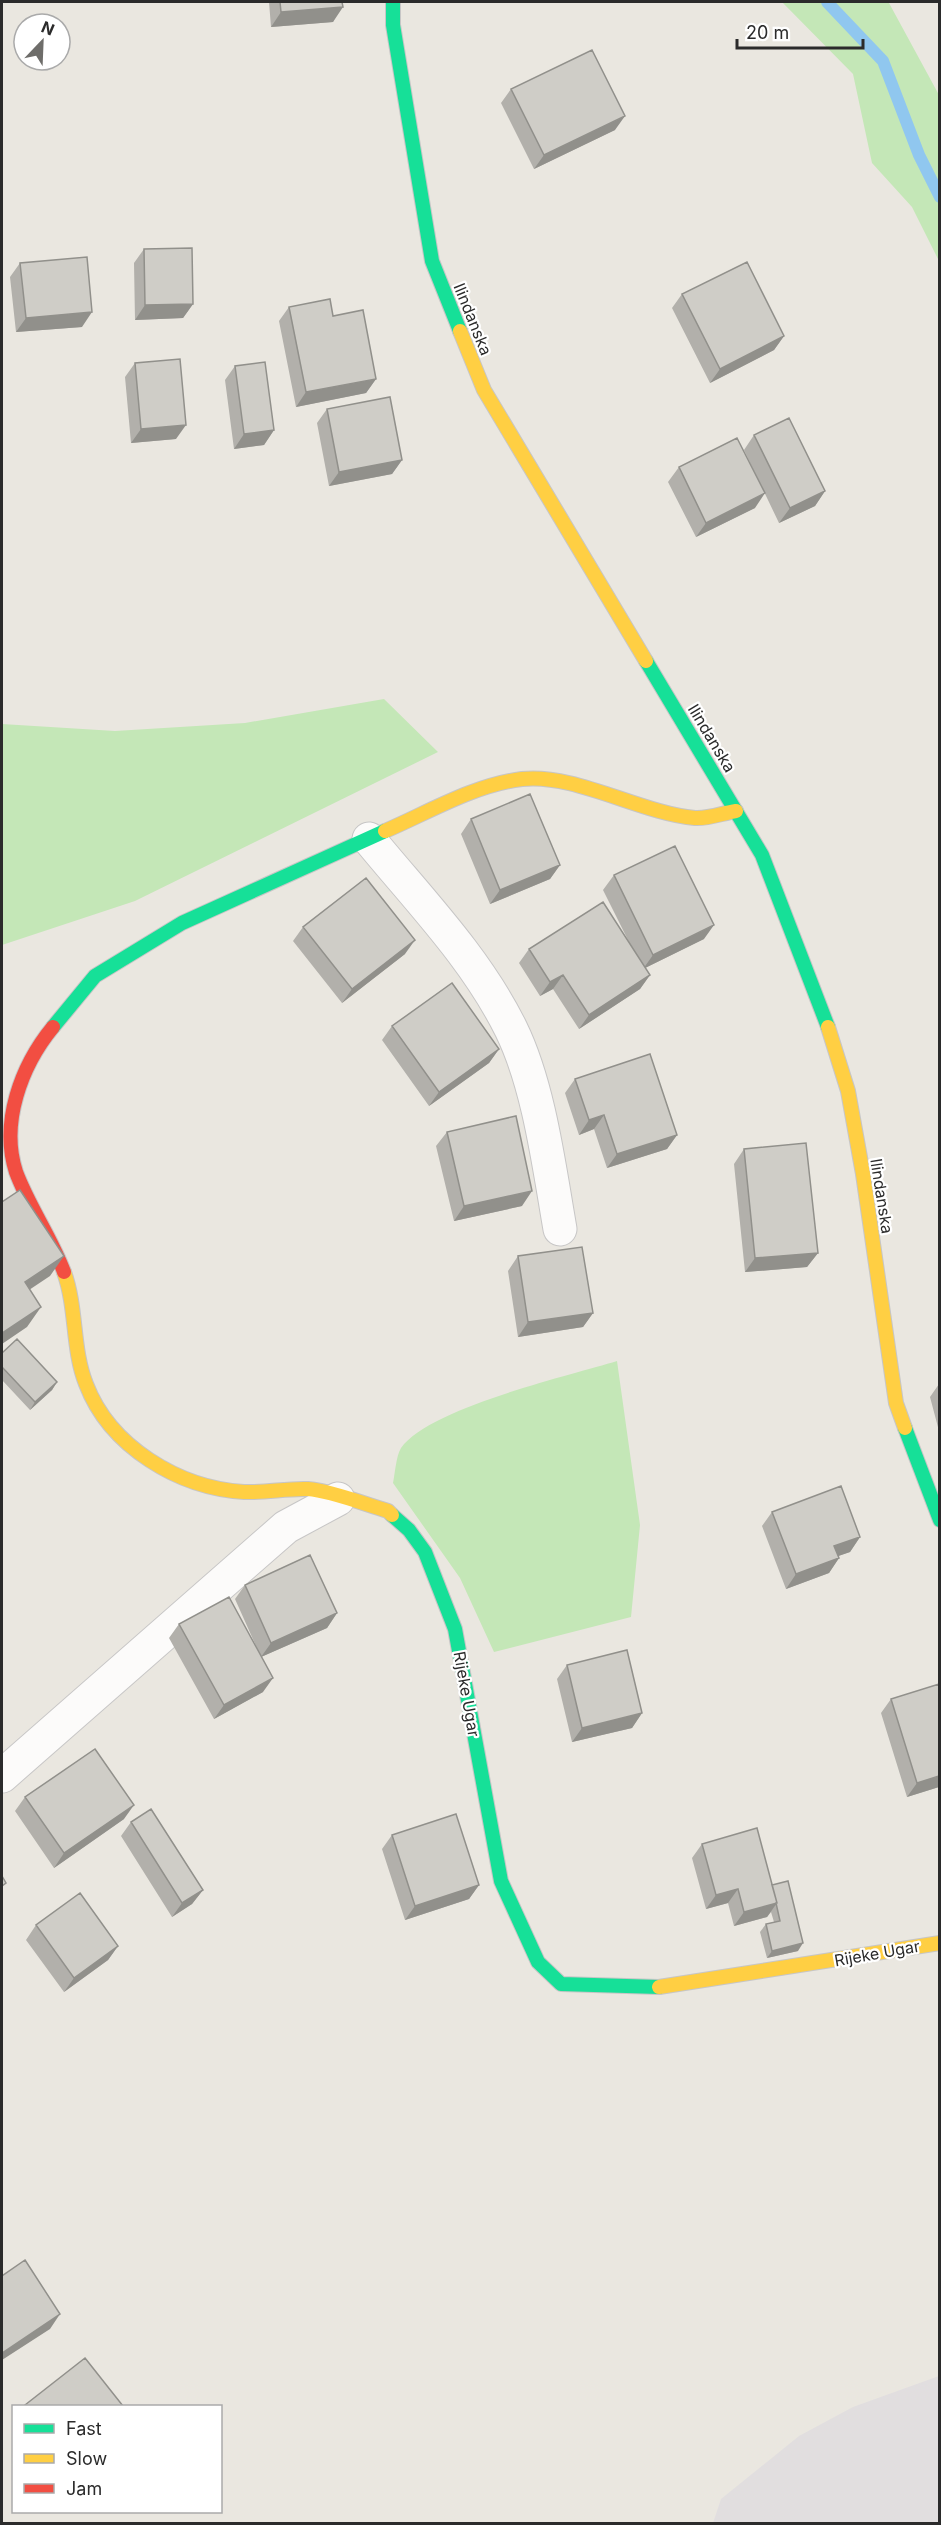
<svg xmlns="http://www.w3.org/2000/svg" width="941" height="2525" font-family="Inter,sans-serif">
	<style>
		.industrial { fill: #e1dedf }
		.green { fill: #c4e7b7 }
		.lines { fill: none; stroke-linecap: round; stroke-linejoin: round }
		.stream { stroke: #90c7ef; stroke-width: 12 }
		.street-casing { stroke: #c7c6c6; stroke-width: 35 }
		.fast-casing { stroke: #c7c6c6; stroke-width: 16 }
		.slow-casing { stroke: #c7c6c6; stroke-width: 16 }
		.jam-casing { stroke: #c7c6c6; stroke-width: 16 }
		.street { stroke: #fcfbfa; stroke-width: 33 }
		.fast { stroke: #16e098; stroke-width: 14 }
		.slow { stroke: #ffcf43; stroke-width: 14 }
		.jam { stroke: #f24e42; stroke-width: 14 }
		.wall { fill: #b2b0ab }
		.shaded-wall { fill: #91908b }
		.building { fill: #cfcdc7; stroke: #91908b; stroke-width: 1.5 }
		.labels { text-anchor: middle; stroke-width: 4.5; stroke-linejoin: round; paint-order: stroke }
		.street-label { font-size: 16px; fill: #2b2b2b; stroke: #fff }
	</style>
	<rect width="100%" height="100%" fill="#eae7e0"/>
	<path class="industrial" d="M939,2376V2523H713L721,2499L799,2436L853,2407Z"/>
	<path class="green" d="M782,2L889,3L939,95V261L912,207L872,163L853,74Z
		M384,699L438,752L135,901L2,945V724L115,731L245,723Z
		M617,1361L640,1525L631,1617L494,1652L460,1578L393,1483C395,1474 396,1456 401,1448C429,1408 568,1376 617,1361Z"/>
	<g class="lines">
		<path class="stream" d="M827,2L883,61L919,155L940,197"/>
		<g class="street-casing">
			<path id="street" d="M369,839C419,900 476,958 511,1029C539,1086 549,1166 560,1229
				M2,1776L286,1527L338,1499"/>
		</g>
		<g class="fast-casing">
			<path id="fast" d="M393,2V25L432,261L460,331
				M646,661L762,855L828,1027
				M53,1027L95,976L182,923L385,831
				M905,1428L940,1520
				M392,1515L409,1530L425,1552L455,1629L501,1881L538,1962L561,1984L659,1987"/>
		</g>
		<g class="slow-casing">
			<path id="slow" d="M460,331L484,390L646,661
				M385,831C429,812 474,785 522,779C575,773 640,813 695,818C708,819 723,813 736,811
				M828,1027L848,1091L863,1174L896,1403L905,1428
				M64,1272C77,1308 72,1349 86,1384C110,1447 179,1488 244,1492C266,1493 287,1488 308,1489C332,1491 364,1504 388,1511L392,1515
				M659,1987L940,1943"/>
		</g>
		<g class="jam-casing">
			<path id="jam" d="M53,1027C21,1066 0,1123 16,1172C29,1207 51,1237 64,1272"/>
		</g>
		<use href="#street" class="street"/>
		<use href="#fast" class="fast"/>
		<use href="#slow" class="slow"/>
		<use href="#jam" class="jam"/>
	</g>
	<path class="wall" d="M269,2H342L333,22L271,27Z
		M511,89L615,130L534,169L501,103Z
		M144,249L193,304L183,318L135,320L134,263Z
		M20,263L82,327L16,332L10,277Z
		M682,294L784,336L774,350L710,383L672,308Z
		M289,307L333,316L376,379L366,393L296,407L279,321Z
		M135,363L176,439L131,443L125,377Z
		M235,366L274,430L264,445L234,449L225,380Z
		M327,409L402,460L392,474L329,486L317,423Z
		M754,435L825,491L815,506L779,523L744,450Z
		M679,467L755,508L696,537L668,482Z
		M471,819L560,865L550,879L490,904L461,834Z
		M614,875L704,939L645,968L650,975L640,989L579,1029L553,989L540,996L519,963L529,949L631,946L603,890Z
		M303,927L405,954L342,1003L293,941Z
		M392,1026L499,1049L489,1063L429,1106L382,1040Z
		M575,1079L677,1135L667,1149L607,1168L594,1129L579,1135L565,1093Z
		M447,1132L522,1206L454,1221L436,1146Z
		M744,1149L818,1253L807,1267L745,1272L734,1164Z
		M518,1256L593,1313L583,1327L518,1337L508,1271Z
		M2,1353L57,1382L52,1390L30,1410L2,1380Z
		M939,1384V1431L930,1397Z
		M772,1512L860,1537L850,1552L838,1556L839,1558L829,1573L786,1589L762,1526Z
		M245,1585L337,1613L327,1628L261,1657L263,1692L214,1719L169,1638L179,1624L260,1655L235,1599Z
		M567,1665L642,1713L632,1728L572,1742L557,1679Z
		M891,1699L939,1787L907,1797L881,1713Z
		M25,1797L124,1819L54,1868L15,1811Z
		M131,1822L203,1890L192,1904L172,1917L121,1836Z
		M392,1835L479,1885L469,1899L405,1920L382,1849Z
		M702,1844L772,1885L798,1951L767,1958L760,1932L766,1924L774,1922L771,1912L767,1917L734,1926L728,1903L706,1909L692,1858Z
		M36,1925L118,1946L108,1960L64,1992L26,1940Z"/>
	<path class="shaded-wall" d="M343,7L333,22L271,27L281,12Z
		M625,116L615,130L534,169L544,155Z
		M193,304L183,318L135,320L145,305Z
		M92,312L82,327L16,332L26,318Z
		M784,336L774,350L710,383L720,369Z
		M376,379L366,393L296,407L306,392Z
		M186,425L176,439L131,443L141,429Z
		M274,430L264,445L234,449L244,434Z
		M402,460L392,474L329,486L339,472Z
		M825,491L815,506L779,523L790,508Z
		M765,493L755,508L696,537L706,523Z
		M560,865L550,879L490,904L500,890Z
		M714,925L704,939L643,969L653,955Z
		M415,940L405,954L342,1003L352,989Z
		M563,975L553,989L540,996L550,982Z
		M650,975L640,989L579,1029L589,1015Z
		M499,1049L489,1063L429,1106L439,1092Z
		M604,1115L594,1129L579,1135L589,1120Z
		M677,1135L667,1149L607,1168L617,1154Z
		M532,1191L522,1206L454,1221L464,1206Z
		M818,1253L807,1267L745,1272L755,1258Z
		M64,1256L50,1276L11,1302L25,1282Z
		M41,1307L27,1327L2,1344V1333Z
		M593,1313L583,1327L518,1337L528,1322Z
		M57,1382L52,1390L30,1410L35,1402Z
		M860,1537L850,1552L824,1561L834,1546Z
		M839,1558L829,1573L786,1589L796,1574Z
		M337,1613L327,1628L261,1657L271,1643Z
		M273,1678L263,1692L214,1719L224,1705Z
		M642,1713L632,1728L572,1742L582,1728Z
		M939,1776V1787L907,1797L917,1783Z
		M134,1805L124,1819L54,1868L64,1853Z
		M479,1885L469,1899L405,1920L415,1906Z
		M738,1889L728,1903L706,1909L716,1895Z
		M203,1890L192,1904L172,1917L182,1903Z
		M777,1903L767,1917L734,1926L744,1912Z
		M803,1943L798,1951L767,1958L772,1951Z
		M118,1946L108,1960L64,1992L74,1978Z
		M60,2314L50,2329L2,2360V2353Z"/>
	<path class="building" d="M280,2H342L343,7L281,12Z
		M592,50L625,116L544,155L511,89Z
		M192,248L193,304L145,305L144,249Z
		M87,257L92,312L26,318L20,263Z
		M747,262L784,336L720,369L682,294Z
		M330,299L333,316L363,310L376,379L306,392L289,307Z
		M180,359L186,425L141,429L135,363Z
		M265,362L274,430L244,434L235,366Z
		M390,397L402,460L339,472L327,409Z
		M789,418L825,491L790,508L754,435Z
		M737,438L765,493L706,523L679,467Z
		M530,794L560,865L500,890L471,819Z
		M675,846L714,925L653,955L614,875Z
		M366,878L415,940L352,989L303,927Z
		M603,902L650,975L589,1015L563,975L550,982L529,949Z
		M452,983L499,1049L439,1092L392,1026Z
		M650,1054L677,1135L617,1154L604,1115L589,1120L575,1079Z
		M516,1116L532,1191L464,1206L447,1132Z
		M806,1143L818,1253L755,1258L744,1149Z
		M20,1190L64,1256L25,1282L41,1307L2,1333V1202Z
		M582,1247L593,1313L528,1322L518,1256Z
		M17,1339L57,1382L35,1402L2,1367V1353Z
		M841,1486L860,1537L834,1546L839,1558L796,1574L772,1512Z
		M310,1555L337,1613L271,1643L245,1585Z
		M229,1597L273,1678L224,1705L179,1624Z
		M627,1650L642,1713L582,1728L567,1665Z
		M939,1684V1776L917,1783L891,1699Z
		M95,1749L134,1805L64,1853L25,1797Z
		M151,1809L203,1890L182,1903L131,1822Z
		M456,1814L479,1885L415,1906L392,1835Z
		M757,1828L777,1903L744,1912L738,1889L716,1895L702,1844Z
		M2,1876L6,1883L2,1886Z
		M788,1881L803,1943L772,1951L766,1924L780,1921L776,1903H777L772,1885Z
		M80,1893L118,1946L74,1978L36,1925Z
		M25,2260L60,2314L2,2353V2276Z
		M85,2358L123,2406H26L25,2405Z"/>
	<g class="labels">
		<g class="street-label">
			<text transform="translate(473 319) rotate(68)" y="6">Ilindanska</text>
			<text transform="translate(712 738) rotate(59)" y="6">Ilindanska</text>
			<text transform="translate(882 1196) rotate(81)" y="6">Ilindanska</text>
			<text transform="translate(467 1694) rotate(80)" y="6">Rijeke Ugar</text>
			<text transform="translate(877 1953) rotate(-10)" y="6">Rijeke Ugar</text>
		</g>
	</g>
	<rect width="941" height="2525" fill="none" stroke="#2b2b2b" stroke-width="6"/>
	<rect x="12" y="2405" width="210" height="108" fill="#ffffff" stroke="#aaaaaa" stroke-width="1.5"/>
	<rect x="24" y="2424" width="30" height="9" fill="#16e098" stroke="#aaaaaa" stroke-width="1.5"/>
	<text x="66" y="2435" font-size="18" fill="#2b2b2b">Fast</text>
	<rect x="24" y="2454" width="30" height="9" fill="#ffcf43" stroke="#aaaaaa" stroke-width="1.5"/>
	<text x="66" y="2465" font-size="18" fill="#2b2b2b">Slow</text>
	<rect x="24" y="2484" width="30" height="9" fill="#f24e42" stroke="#aaaaaa" stroke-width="1.5"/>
	<text x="66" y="2495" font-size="18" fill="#2b2b2b">Jam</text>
	<g transform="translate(42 42) rotate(23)"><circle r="28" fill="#ffffff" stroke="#aaaaaa" stroke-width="1.5"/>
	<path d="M0-4.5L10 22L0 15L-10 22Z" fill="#6e6d6a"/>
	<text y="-9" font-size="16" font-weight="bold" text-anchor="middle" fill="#2b2b2b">N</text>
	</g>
	<path d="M737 39v9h126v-9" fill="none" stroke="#2b2b2b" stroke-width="3"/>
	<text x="746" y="39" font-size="18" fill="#2b2b2b" stroke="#ffffff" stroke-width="4.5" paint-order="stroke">20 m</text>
</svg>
